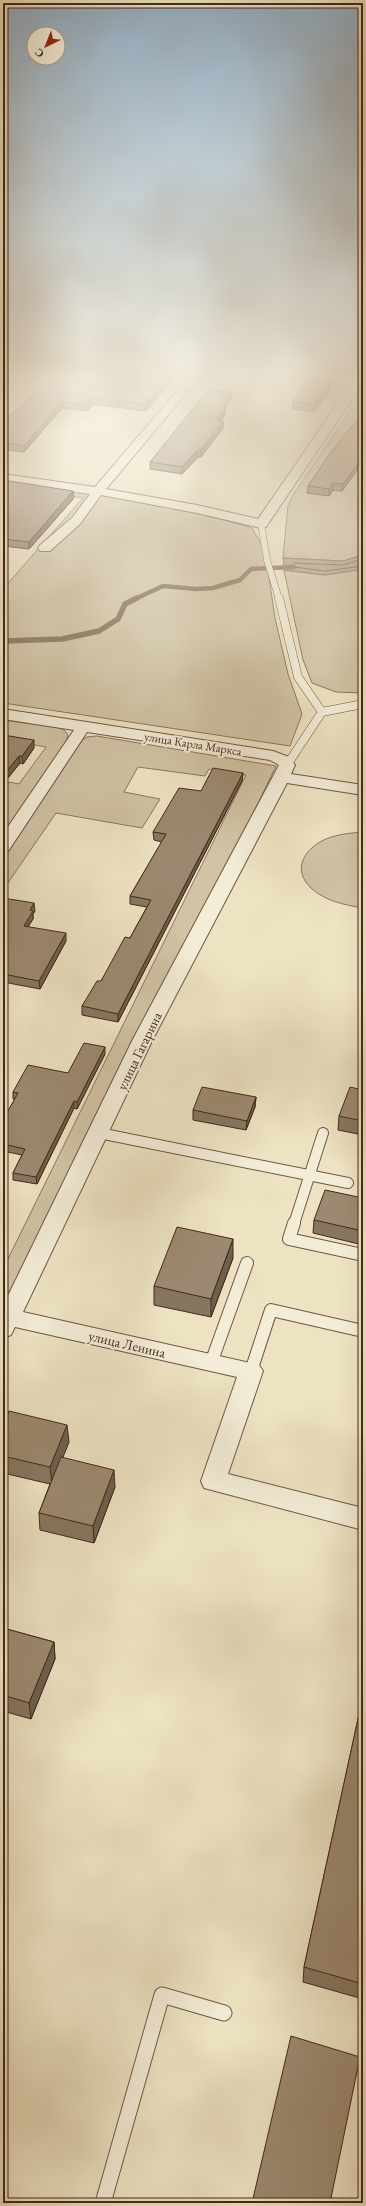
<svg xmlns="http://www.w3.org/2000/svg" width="366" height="2206" font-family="'EB Garamond',serif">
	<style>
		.green { fill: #d0c3a6; stroke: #8a7660 }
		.water { fill: #b4a389; stroke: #87725c }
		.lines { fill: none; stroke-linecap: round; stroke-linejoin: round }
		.shore { stroke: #7c6651; stroke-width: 1 }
		.stream-far1 { stroke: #87725c; stroke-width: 4.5 }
		.stream { stroke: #87725c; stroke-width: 5.5 }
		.lane-far4-casing { stroke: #6e5744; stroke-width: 7 }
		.lane-far3-casing { stroke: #6e5744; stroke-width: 9 }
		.lane-far2-casing { stroke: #6e5744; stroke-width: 12 }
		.lane-far1-casing { stroke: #6e5744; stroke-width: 14 }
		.lane-casing { stroke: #6e5744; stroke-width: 17 }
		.street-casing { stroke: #6e5744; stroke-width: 2 }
		.lane-far4 { stroke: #f3edd8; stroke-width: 6 }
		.lane-far3 { stroke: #f3edd8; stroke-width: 8 }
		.lane-far2 { stroke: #f3edd8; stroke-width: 10 }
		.lane-far1 { stroke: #f3edd8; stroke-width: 12 }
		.lane { stroke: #f3edd8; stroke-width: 15 }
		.street { fill: #f3edd8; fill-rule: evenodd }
		.wall { fill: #867661; stroke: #442819 }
		.shaded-wall { fill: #6d604f; stroke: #442819 }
		.building { fill: #9c8971; stroke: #442819 }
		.labels { text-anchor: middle; stroke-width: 4; stroke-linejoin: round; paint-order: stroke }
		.far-street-label { font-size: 12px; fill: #442819; stroke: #f3edd8 }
		.street-label { font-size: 14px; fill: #442819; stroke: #f3edd8 }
	</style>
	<rect width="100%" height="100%" fill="#ede3c3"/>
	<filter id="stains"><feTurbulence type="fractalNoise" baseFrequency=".005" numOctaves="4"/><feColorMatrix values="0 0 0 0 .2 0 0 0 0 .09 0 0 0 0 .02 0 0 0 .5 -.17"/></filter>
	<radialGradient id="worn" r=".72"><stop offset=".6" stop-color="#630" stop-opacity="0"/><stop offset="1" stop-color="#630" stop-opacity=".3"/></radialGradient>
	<path class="green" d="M363,392V555L343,561L283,558L288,505L293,495Z
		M3,480C86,493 172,504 252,528L265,551L275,618L288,674L302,714L290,746L3,703V589L83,498L31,490Z
		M363,569V693L336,692L312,683L303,660L284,570L325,575Z
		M3,720L57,727L64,730L68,735L66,742L3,833V806L6,802L3,801V791L9,782L19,784L46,747L3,739Z
		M97,736L276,766L52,1230L15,1290L3,1292V1269L246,775L209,769L205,776L138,767L124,792L160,799L142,828L56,813L3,890V860L83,739L87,737Z
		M363,832V908C345,905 325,901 311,888C291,869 305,848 326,839C338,834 351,833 363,832Z"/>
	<path class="water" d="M363,555V569L325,575L284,570L283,558L343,561Z"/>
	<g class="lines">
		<path class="shore" d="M363,559L343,565L294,563L292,565L294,567L325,571L363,566"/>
		<path class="stream-far1" d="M135,599L163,586L196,589L213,588L240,580L251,569L294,567"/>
		<path class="stream" d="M3,641L62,639L99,631L118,619L125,604L137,598"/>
		<g class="lane-far4-casing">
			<path id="lane-far4" d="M261,524L267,560L279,599"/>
		</g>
		<g class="lane-far3-casing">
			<path id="lane-far3" d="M279,598L298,677L322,712
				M287,765L322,712L363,704"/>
		</g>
		<g class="lane-far2-casing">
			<path id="lane-far2" d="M99,1133L348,1183
				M294,1224L323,1133"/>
		</g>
		<g class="lane-far1-casing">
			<path id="lane-far1" d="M294,1223L289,1239L363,1255
				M211,1363L247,1263
				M251,1371L271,1310L363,1331"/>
		</g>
		<g class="lane-casing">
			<path id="lane" d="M103,2203L162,1995L224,2013"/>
		</g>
		<g class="street-casing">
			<path id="street" d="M25,377H36L7,407L3,408V399Z
				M189,377H200L106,489L197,505L258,519L356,377H363V383L266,527L261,528L197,513L101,495L80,524L50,551H40L38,548L40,545L72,518L90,494L3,482V474L95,487Z
				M3,709L273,751L289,757L295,765L291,774L363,785V795L287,783L152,1041L23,1312L259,1365L263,1371L228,1474L363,1508V1530L204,1488L201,1481L237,1377L15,1327L11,1335L3,1338V1306L132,1041L279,765L270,760L87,732L9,850L3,851V834L74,730L3,719Z"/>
		</g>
		<use href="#lane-far4" class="lane-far4"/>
		<use href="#lane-far3" class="lane-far3"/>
		<use href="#lane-far2" class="lane-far2"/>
		<use href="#lane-far1" class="lane-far1"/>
		<use href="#lane" class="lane"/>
		<use href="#street" class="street"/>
	</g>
	<path class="wall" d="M175,377L146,411L93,404L87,411L62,408L24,452L8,450L3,455V422L15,411Z
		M309,377H337L329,388V392L314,412L293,409V402L307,383V380Z
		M231,392V399L225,407V414L221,421H223V428L201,457H198L182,474L150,469V462Z
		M363,412L342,491L333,490L329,496L307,493L308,486Z
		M3,480L74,498L29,549L3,546Z
		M3,735L34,748L23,764L20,763L3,784Z
		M243,773L242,781L118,1022L82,1015V1006L101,981L130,938L147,907L130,904V896L162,842L154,840L153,832L201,791Z
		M3,898L35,911L33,914V919L28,927L66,941L40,989L3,982Z
		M105,1054L77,1109L74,1108L37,1184L13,1180V1173L22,1155L3,1151V1120L15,1099H13V1092L68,1073Z
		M363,1090V1135L338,1130L339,1116Z
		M256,1097L255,1107L246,1130L193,1120V1110Z
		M363,1198V1245L313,1233L314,1220Z
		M233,1258L211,1317L154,1305V1286Z
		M3,1426L69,1442L62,1458L115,1487L94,1543L40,1530L39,1513L50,1484L3,1473Z
		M3,1628L54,1642L55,1659L31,1719L3,1711Z
		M363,1696V1999L303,1982L304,1967Z"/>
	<path class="shaded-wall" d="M3,377H11L3,384Z
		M170,377H175L146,411V404Z
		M333,377H337L329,388V382Z
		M329,384V392L314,412V404Z
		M231,392V399L221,413V406Z
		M92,398L93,404L87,411V405Z
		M62,402V408L24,452V446Z
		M226,407L225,414L217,427V420Z
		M223,421V428L201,457V450Z
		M7,443L8,450L3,455V448Z
		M198,450V457L182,474V467Z
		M363,457V463L342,491L343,484Z
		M333,483V490L329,496V489Z
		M73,491L74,498L29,549V542Z
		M34,740V748L23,764L22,756Z
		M19,756L20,763L3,784V776Z
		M243,773L242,781L118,1022V1014Z
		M34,903L35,911L33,914V919L24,933V926L30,910Z
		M66,933V941L40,989L39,981Z
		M105,1047V1054L77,1109V1102Z
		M256,1097L255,1107L246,1130L247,1121Z
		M74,1101V1108L37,1184L36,1177Z
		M233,1239V1258L211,1317V1299Z
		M4,1240L5,1248L3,1251V1242Z
		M67,1425L69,1442L52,1485L50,1467Z
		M114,1470L115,1487L94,1543L93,1526Z
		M54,1642L55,1659L31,1719L29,1703Z"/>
	<path class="building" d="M54,377H170L146,404L92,398L87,405L62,402L24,446L7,443L3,448V422L15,411Z
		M309,377H333L329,382L307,380Z
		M308,382L329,384L314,404L293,402Z
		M208,390L231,392L221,406L226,407L217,420L223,421L201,450H198L182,467L150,462Z
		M363,412V457L343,484L333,483L329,489L308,486L329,455Z
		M3,480L73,491L29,542L3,539V520L4,518H3Z
		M3,735L34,740L22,756H19L3,776Z
		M213,768L243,773L118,1014L82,1006L97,981H101L125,937L130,938L151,900L130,896L166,834L153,832L179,788L201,791Z
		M3,898L34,903L30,910L33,911L24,926L66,933L39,981L3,974Z
		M84,1043L105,1047L77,1102L74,1101L36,1177L13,1173L25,1149L3,1144V1120L18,1093L13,1092L28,1065L68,1073Z
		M202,1087L256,1097L247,1121L193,1110Z
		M350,1087L363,1090V1121L339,1116Z
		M325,1190L363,1198V1231L314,1220Z
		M177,1227L233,1239L211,1299L154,1286Z
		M9,1411L67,1425L50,1467L3,1456V1426Z
		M61,1457L114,1470L93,1526L39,1513Z
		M3,1628L54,1642L29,1703L3,1695Z
		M363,1696V1984L304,1967Z
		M291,2036L360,2057L330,2203H252Z"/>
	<linearGradient id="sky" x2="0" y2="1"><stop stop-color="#93adc2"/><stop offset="0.55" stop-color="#f7f2e4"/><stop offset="1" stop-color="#f7f2e4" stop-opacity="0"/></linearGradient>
	<rect width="366" height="686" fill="url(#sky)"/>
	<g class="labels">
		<g class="far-street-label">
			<text transform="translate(193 744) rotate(9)" y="4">улица Карла Маркса</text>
		</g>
		<g class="street-label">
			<text transform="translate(139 1051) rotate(-64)" y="5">улица Гагарина</text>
			<text transform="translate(127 1344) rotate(13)" y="5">улица Ленина</text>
		</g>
	</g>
	<rect width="366" height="2206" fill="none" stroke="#ede3c3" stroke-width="16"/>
	<rect x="4" y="4" width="358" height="2198" fill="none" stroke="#442819" stroke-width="2"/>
	<rect x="8" y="8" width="350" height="2190" fill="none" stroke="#442819"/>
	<g transform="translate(46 46) rotate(223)"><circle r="19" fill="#f3edd8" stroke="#ad9e8c"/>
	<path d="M0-3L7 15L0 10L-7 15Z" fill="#8f2418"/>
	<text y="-6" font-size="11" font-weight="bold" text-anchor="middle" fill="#442819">С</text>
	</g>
	<rect width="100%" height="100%" filter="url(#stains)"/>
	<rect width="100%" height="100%" fill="url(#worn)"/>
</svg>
